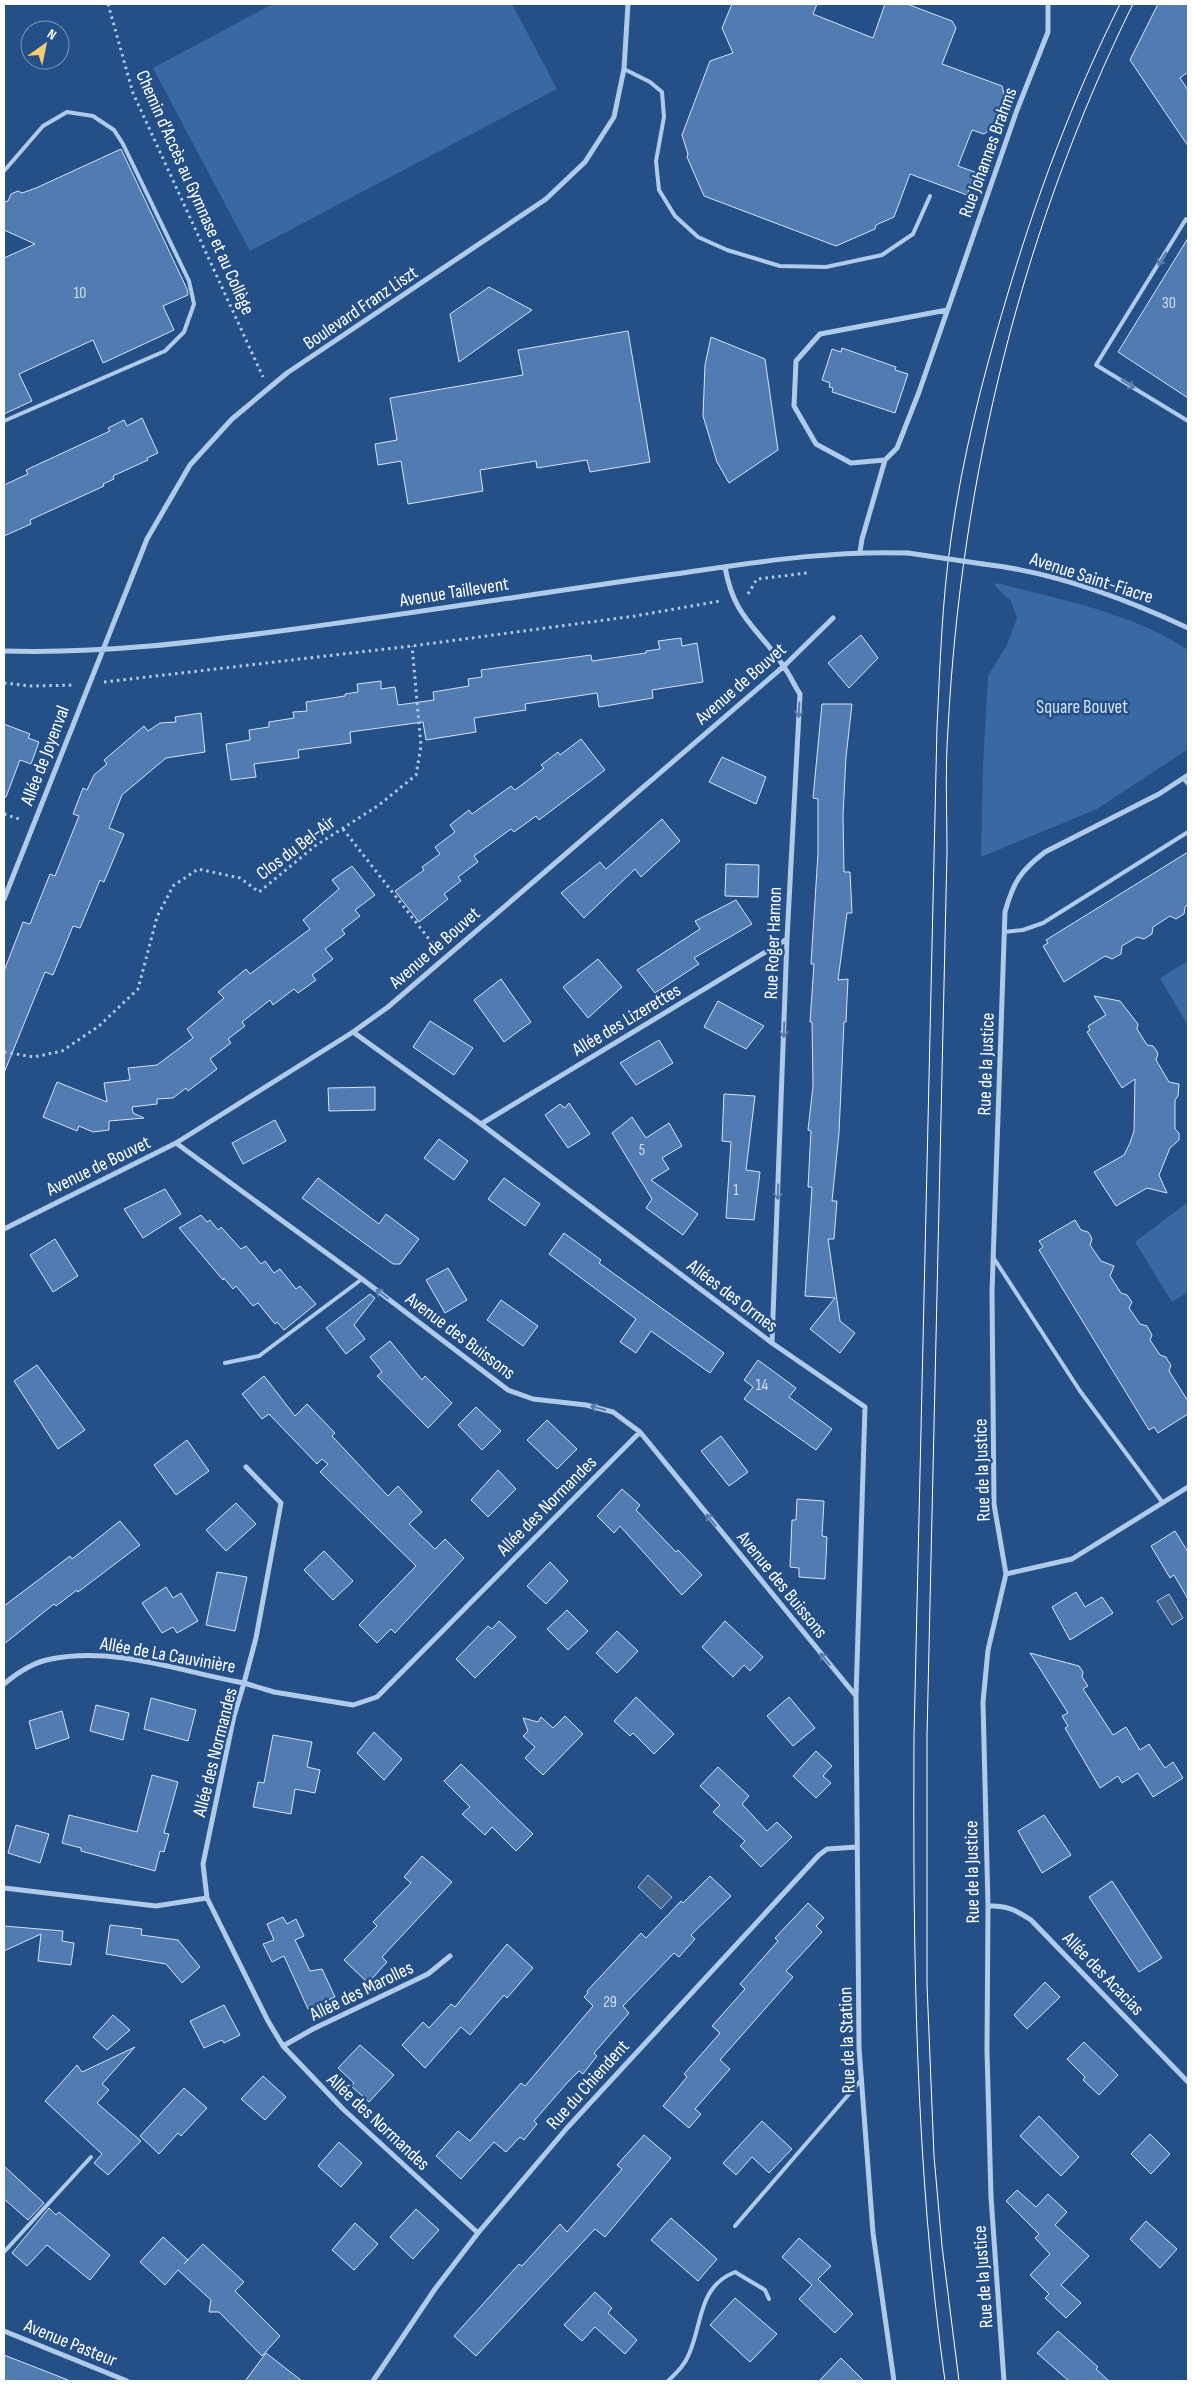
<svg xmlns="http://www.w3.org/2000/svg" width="1192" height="2385" font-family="'Sofia Sans Condensed',sans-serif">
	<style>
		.green { fill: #3969a4 }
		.water { fill: #47668d; stroke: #a4c4ea }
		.building { fill: #517bb1; stroke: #d4e4f7 }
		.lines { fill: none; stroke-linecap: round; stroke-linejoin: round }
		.path { stroke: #b0cae9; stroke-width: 3; stroke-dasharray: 2.5 4; stroke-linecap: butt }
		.service { stroke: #b0cae9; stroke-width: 4 }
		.minor { stroke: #b0cae9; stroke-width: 5 }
		.tram { stroke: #fff; stroke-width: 1 }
		.minor-bridge { stroke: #b0cae9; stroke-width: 5 }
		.oneway { stroke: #567aa9 }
		.labels { text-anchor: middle; stroke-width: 5; stroke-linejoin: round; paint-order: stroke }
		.number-label { font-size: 16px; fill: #d4deec }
		.street-label { font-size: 19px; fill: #fff; stroke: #254f87 }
		.park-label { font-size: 19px; fill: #d4e4f7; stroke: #254f87 }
	</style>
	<rect width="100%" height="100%" fill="#254f87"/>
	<path class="green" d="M273,4H512L557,89L250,251L153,68Z
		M996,583C1061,600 1132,613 1188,650V749L1097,809L981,857L983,765L988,676L1007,645L1017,618L1011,601L995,586Z
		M1188,961V1026L1160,978Z
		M1188,1202V1292L1172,1302L1135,1242Z"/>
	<path class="water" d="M1169,1594L1183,1618L1172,1625L1157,1601Z
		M648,1875L672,1897L661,1909L638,1887Z"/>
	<path class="building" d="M732,4H817L813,14L873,38L885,4H907L952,21L956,28L942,64L1002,86L1004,94L991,129L984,134L972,130L958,166L975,172L967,195L910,174L894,217L876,225L875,229L836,246L704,196L687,157L688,154L682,135L710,61L733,53L722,28Z
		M1158,4H1188V72L1180,78L1188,90V146L1130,60Z
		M121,149L187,289L188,295L163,306L174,330L103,363L93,340L19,374L32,401L4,414V258L35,244L4,230V202L8,201L11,194L18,191L22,193L36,188Z
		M1188,238V398L1118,352Z
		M489,287L532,310L459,362L450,314Z
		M628,331L650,462L590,472L587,460L537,468L536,461L480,470L483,491L408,504L401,461L378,465L375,444L397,440L390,398L523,375L518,350Z
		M711,337L765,359L778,450L729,483L717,462L703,416L705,365Z
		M842,348L896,367L895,370L908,374L895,413L832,392L833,388L829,387L830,383L822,380L832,349L841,352Z
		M142,418L158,453L147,458L148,460L113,476L114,479L103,484L104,486L30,520L31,524L4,536V485L28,474L26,470L110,431L108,428L124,420L127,426Z
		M861,635L878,658L849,688L828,663Z
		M681,638L682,646L697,643L703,682L652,690L653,698L599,707L597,693L525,704L526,710L474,718L476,732L426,740L423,722L350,732L351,743L298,750L299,758L254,764L256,777L231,780L226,744L250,740L249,730L269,727V722L294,718L293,712L307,711L306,702L345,696V694L358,692L357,684L381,681V689L395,687L398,705L434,700L433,692L469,686L468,679L482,677L481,670L591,655L592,661L646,653V651L660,649L658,641Z
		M822,704H852L846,757L843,815L844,872H850L852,913H847L838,980L848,979L846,1022H844L839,1133L832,1201H837L834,1239H828L840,1321L855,1333L840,1353L810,1329L835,1298L805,1296L812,1187H808L811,1131L808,1130L813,1086L812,1022H810L814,964H811L818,853V799L813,798Z
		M201,713L205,752L166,758L122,795L109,828L124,834L104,882L100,880L80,928L73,926L53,975L45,972L4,1073V971L23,922L30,924L50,874L55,876L79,816L73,814L83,788L87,790L94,775L107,764L104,760L144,726L148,731L160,723L176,722L175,717Z
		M4,724L30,734L28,738L39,742L31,764L20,760L6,797H4Z
		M581,739L605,770L539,820L536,816L514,832L511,829L474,856L478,862L458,877L461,881L444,894L448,899L419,922L395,891L424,870L422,867L440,854L435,847L455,832L450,825L469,810L472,814L511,786L515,790L544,768L541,765L558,752L560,755Z
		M722,757L766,777L756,804L709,782Z
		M662,819L680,841L641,877L635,869L584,918L561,893L600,862L606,869Z
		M1188,852V904L1185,907L1184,914L1176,919L1170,916L1153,927L1152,934L1144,939L1137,937L1122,946L1121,954L1112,959L1105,956L1064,982L1043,946L1048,943L1046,940Z
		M726,864L759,865L758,897L725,896Z
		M352,866L375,895L355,910L360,916L342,930L345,934L325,949L333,959L312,975L316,980L298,993L294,989L273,1005L270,1000L242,1022L245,1026L228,1039L231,1043L210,1059L217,1069L188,1091L186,1088L173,1098L157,1099V1104L132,1107L133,1113L144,1118L109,1121V1130L93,1132L79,1126L77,1131L43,1117L57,1082L107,1102L104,1083L130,1080L128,1068L157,1065L193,1038L187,1029L224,998L218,992L246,969L250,974L310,929L303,920L339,889L332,880Z
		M736,900L752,924L694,958L699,964L655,993L637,970L700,929L695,921Z
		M598,959L622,987L588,1018L563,987Z
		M501,979L531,1022L504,1042L474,1000Z
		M1094,996L1120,1001L1138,1024L1137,1029L1147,1045L1153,1046L1156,1050L1158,1054L1156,1060L1169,1082L1179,1084L1178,1096L1175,1100V1129L1179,1133V1140L1170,1148L1159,1175L1167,1193L1147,1188L1116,1206L1094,1172L1124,1155L1130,1143L1134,1131L1135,1079L1122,1088L1087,1032L1090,1030L1088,1026L1106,1015Z
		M718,1001L764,1026L746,1049L704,1027Z
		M430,1021L473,1048L454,1075L413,1047Z
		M659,1040L673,1063L636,1085L620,1063Z
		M375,1087V1110L329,1111L328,1088Z
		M724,1094L755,1096L746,1170L760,1172L754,1220L726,1218L731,1142L722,1141Z
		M569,1103L590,1134L568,1148L545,1115L560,1104L565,1108Z
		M632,1117L646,1138L669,1123L682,1146L662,1158L669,1169L651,1180L698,1214L683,1235L646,1208L652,1199L612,1133Z
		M275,1120L286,1141L243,1164L232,1143Z
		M439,1139L468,1161L454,1180L424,1158Z
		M318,1178L379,1224L386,1214L419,1239L400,1264H393L302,1198Z
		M504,1178L540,1204L525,1226L488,1199Z
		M165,1189L181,1214L143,1238L124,1209Z
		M201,1215L207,1222L210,1220L218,1230L221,1227L241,1249L246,1246L261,1264L265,1261L274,1273L280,1269L296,1289L300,1286L316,1304L284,1330L277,1322L275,1324L258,1303L253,1306L236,1286L233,1289L224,1278L223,1280L179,1228Z
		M1075,1220L1081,1230L1088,1232L1090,1235L1092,1239L1090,1245L1101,1261L1114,1266L1110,1276L1121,1293L1127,1295L1132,1302L1129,1308L1140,1324L1147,1326L1152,1335L1150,1340L1160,1355L1166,1357L1168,1361L1171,1365L1169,1371L1188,1401V1414L1158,1433L1154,1427L1149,1430L1039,1250L1043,1247L1039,1241Z
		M564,1233L601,1260L599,1263L724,1353L710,1373L651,1331L636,1353L620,1342L636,1319L549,1254Z
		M55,1239L78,1276L53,1292L30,1255Z
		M448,1268L467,1300L445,1313L426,1280Z
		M370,1294L375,1298L354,1325L365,1339L346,1354L326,1328Z
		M501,1300L538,1326L523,1346L487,1320Z
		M390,1341L422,1380L425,1376L452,1403L428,1428L377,1376L382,1372L370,1357Z
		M758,1360L796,1388L789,1397L832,1429L816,1450L744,1399L753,1387L744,1380Z
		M37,1365L85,1430L58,1449L14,1381Z
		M264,1376L295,1416L307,1404L335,1433L332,1436L388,1496L398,1486L422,1512L409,1524L435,1549L445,1539L464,1558L395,1633L391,1629L377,1643L359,1625L416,1566L320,1472L328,1464L322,1459L317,1464L269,1414L262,1419L242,1394Z
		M476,1407L501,1431L482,1450L458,1425Z
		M547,1420L577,1449L557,1469L527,1440Z
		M721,1436L748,1472L729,1486L701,1451Z
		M187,1440L209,1471L176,1495L154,1465Z
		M498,1470L516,1489L488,1517L471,1500Z
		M622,1489L640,1505L636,1510L676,1552L678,1550L702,1575L682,1595L620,1526L614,1533L597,1516Z
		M797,1499L824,1501L822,1536L827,1537L825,1579L799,1577V1568L790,1567L792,1520H796Z
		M236,1503L256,1524L226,1551L206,1530Z
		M120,1521L140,1545L78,1592L77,1590L56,1606L54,1604L4,1644V1606L70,1556L72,1559Z
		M1175,1531L1188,1552V1599L1174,1575L1170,1578L1151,1546Z
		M324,1551L353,1581L333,1600L304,1570Z
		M550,1562L568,1581L546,1604L527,1586Z
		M217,1572L247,1577L235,1631L206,1625Z
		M166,1587L173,1598L181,1593L198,1621L177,1633L173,1627L162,1633L142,1603Z
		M1076,1592L1085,1607L1102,1597L1113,1613L1070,1640L1052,1607Z
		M567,1610L588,1631L568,1650L547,1629Z
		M499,1621L516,1637L475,1678L456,1659L488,1626L492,1629Z
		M725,1621L763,1657L750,1671L744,1665L733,1677L702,1647Z
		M617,1631L638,1651L617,1673L596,1653Z
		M1030,1653L1079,1666L1083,1672L1082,1677L1088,1686L1083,1689L1113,1735L1126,1727L1140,1750L1149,1744L1165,1768L1173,1762L1183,1778L1153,1797L1138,1773L1122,1783L1118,1776L1100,1788L1065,1728L1068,1726L1062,1716L1068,1713Z
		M636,1697L674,1734L654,1754L633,1733L630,1736L614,1721Z
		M789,1697L815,1728L793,1746L767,1716Z
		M151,1698L196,1710L188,1741L144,1729Z
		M96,1705L129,1713L123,1740L90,1731Z
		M62,1711L69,1738L36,1749L29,1721Z
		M565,1716L583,1734L543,1775L525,1758L535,1747L523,1736L528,1731L523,1718L538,1722L541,1717L553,1728Z
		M374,1732L402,1759L384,1780L357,1753Z
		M273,1735L312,1742L307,1767L320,1770L315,1793L295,1789L291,1814L253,1807L258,1782L264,1783Z
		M816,1751L832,1766L823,1776L831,1783L816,1798L793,1776Z
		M461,1764L533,1834L516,1851L492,1827L485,1835L462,1814L470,1807L444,1781Z
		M718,1767L749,1796L742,1804L767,1831L777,1822L792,1837L761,1867L740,1846L745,1841L713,1812L720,1805L700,1786Z
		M152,1775L178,1782L164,1833L169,1834L164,1852L160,1851L155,1871L81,1851V1848L62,1843L69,1815L137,1832Z
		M1044,1815L1071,1855L1042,1873L1018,1831Z
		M16,1825L49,1834L40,1863L8,1853Z
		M422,1856L452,1882L382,1957L387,1962L368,1983L344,1960L377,1926L373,1922L411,1883L404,1877Z
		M710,1876L731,1896L691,1935L695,1939L679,1957L674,1953L623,2006L629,2013L594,2053L597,2056L583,2074L579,2071L567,2083L534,2121L537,2124L524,2140L520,2137L506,2152L494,2142L461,2179L436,2156L458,2131L470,2141L521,2083L525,2086L593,2006L584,1997L588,1993L587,1991L641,1933L646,1938L681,1901L683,1903Z
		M1112,1881L1162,1958L1139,1972L1089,1897Z
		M808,1903L824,1918L816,1926L822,1932L786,1971L793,1977L720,2060L730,2069L695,2109L701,2114L689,2128L663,2106L687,2077L684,2074L720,2033L712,2026L745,1989L740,1984L778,1941L775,1938Z
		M283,1917L287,1924L296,1919L304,1936L295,1940L310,1971L322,1969L335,1997L308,2009L284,1956L272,1962L263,1944L274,1940L267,1924Z
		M110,1925L142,1929L141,1935L178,1940L200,1967L182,1983L166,1964L106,1954Z
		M4,1926L63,1931L62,1941L74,1943L71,1965L38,1961L41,1934L4,1951Z
		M507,1944L533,1968L507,1998L504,1995L470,2035L461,2027L425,2068L402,2045L423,2022L429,2028L451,2004L455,2007Z
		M1045,1982L1060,1997L1027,2029L1014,2015Z
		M224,2005L240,2035L224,2043L222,2040L204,2048L190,2021Z
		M113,2015L130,2030L107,2050L93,2037Z
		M1084,2042L1118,2075L1099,2095L1083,2080L1085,2077L1067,2059Z
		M360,2045L394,2075L369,2102L351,2086L354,2083L338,2068Z
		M135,2047L102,2084L109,2090L97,2103L141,2141L108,2175L94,2163L102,2154L45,2101L77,2065L82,2072Z
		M263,2076L286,2097L265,2120L241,2099Z
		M184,2088L207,2108L181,2136L178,2133L159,2154L140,2136Z
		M1039,2116L1079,2157L1061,2176L1020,2136Z
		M762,2121L792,2149L769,2173L752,2157L736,2175L723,2163Z
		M1150,2134L1170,2154L1151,2174L1131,2154Z
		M644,2135L671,2158L605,2237L595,2229L476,2356L454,2336L519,2264L522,2266L560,2224L567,2232L622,2169L617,2165Z
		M339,2142L362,2163L341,2187L318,2166Z
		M4,2166L44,2203L28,2220L4,2199Z
		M1017,2190L1036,2207L1048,2194L1067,2212L1055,2225L1089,2256L1061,2285L1081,2303L1066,2318L1045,2298L1049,2294L1030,2275L1050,2254L1035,2238L1039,2234L1006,2201Z
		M49,2208L56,2215L59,2212L110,2255L90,2280L47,2245L27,2266L12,2253Z
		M416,2209L439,2230L413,2259L390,2237Z
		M671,2218L717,2259L698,2281L651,2240Z
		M1146,2221L1177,2249L1160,2268L1130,2239Z
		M355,2223L378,2244L354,2270L332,2250Z
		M163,2237L188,2260L184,2264L203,2244L244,2282L235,2291L280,2336L262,2356L219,2312H209L211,2300L178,2270L165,2285L140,2262Z
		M799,2238L831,2266L818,2279L853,2314L835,2333L799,2299L812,2285L782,2257Z
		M595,2292L612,2308L608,2313L637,2340L625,2354L595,2327L582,2341L564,2325Z
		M735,2298L777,2334L750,2362L710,2325Z
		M1058,2331L1098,2367L1096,2369L1109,2381H1069L1037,2353Z
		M266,2353L302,2381H245Z
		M4,2355L68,2380V2381H4Z
		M841,2358L864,2381H819Z"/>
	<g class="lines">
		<path class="path" d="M108,4L133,93L263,377
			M748,594L757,579L807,573
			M104,682L412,646L635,616L720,601
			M4,683L31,686L75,685
			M4,814L22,820
			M343,829L436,948
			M4,1052L34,1057L62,1051L99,1026L138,989L157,917L173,886L198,869L240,878L259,892L315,846L379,805L416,775L421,746L412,646"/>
		<path class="service" d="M624,69L650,82L662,92L664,117L656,161L659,190L675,216L698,237L727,250L780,266L826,267L882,255L913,234L930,196
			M4,171L43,126L67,112L93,116L114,130L123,144L189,281L194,304L184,332L165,351L4,421
			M1188,221L1186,219L1096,365L1188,421
			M1183,778L1188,784
			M1004,932L1023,930L1043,923L1188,832
			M993,1257L1080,1391L1163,1503
			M225,1363L259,1356L362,1279
			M735,2226L862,2079
			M4,2252L91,2157
			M668,2381C676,2373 685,2365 689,2354C703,2322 698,2287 735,2272L765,2290L769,2299"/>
		<path class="minor" d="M947,310L820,334L796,361L794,406L816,444L851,463L885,460L897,448L919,392L1017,110L1048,32V4
			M860,552L862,539L885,460
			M983,564C1054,572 1124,598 1188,628
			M725,567C734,619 758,627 784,667C790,675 794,685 800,694L787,939L772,1343
			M4,651C102,654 198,642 295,629C415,613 534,594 653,577C741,565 819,550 908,553
			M4,899L147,539L190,465L232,419L287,373L546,199L585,162L614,117L624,69L628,4
			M353,1032L481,1124L772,1343L865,1407L856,1697L859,2048L873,2233L894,2381
			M481,1124L787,939
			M176,1143L362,1279L508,1390L533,1399L586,1405L613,1412L640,1432L856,1696
			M4,1229L176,1143L353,1032L388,1007L784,666L833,618
			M1006,1574L1072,1559L1188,1487
			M4,1684C17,1673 34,1662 51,1659C115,1646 182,1672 244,1683L256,1638L281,1503L246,1467
			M4,1888L156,1906L207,1898
			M988,1906C1006,1905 1016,1910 1031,1920L1188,2082
			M283,2046L313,2029L428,1974L450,1956
			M478,2233L343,2109L283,2046L268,2021L207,1898L203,1864L234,1716L244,1683L274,1692L353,1705L377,1697L640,1432
			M4,2331L127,2381
			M373,2381L435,2289L478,2233L567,2128L819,1855L827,1849L857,1847
			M1004,2381L991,2197L987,2051L988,1906L983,1702L988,1650L1006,1574L994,1504L992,1292L1005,912C1013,883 1020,871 1045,852L1159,794L1188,775"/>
		<path class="tram" d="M945,2381C915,2168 913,1952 914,1737L937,727C940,665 942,601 951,539C962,459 982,380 1005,303C1035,200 1072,100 1120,4
			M959,2381L942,2246L934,2156L927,1984V1736L947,852C947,811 945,770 948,729C961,478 1022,229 1133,4"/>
		<path class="minor-bridge" d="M908,553L983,564"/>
	</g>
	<defs><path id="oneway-shaft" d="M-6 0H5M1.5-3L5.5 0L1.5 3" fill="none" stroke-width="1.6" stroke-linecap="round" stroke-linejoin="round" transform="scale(1.25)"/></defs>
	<g class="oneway">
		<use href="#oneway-shaft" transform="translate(1162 259) rotate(122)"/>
		<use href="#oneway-shaft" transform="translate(1128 384) rotate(31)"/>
		<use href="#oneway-shaft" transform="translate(799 710) rotate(93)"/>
		<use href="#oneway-shaft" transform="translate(784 1030) rotate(92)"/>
		<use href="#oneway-shaft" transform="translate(778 1192) rotate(92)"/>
		<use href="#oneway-shaft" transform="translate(382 1294) rotate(-143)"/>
		<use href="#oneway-shaft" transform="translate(598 1408) rotate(-165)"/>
		<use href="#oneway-shaft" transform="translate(711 1520) rotate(-129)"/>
		<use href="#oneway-shaft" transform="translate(825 1659) rotate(-129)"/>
	</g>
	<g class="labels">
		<g class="number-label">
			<text x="80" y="298">10</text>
			<text x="1169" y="308">30</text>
			<text x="642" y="1155">5</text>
			<text x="736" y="1195">1</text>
			<text x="762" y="1390">14</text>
			<text x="610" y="2007">29</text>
		</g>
		<g class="street-label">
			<text transform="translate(987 152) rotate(-70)" y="7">Rue Johannes Brahms</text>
			<text transform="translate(196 192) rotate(66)" y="7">Chemin d'Accès au Gymnase et au Collège</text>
			<text transform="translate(360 307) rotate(-34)" y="7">Boulevard Franz Liszt</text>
			<text transform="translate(1092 577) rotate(18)" y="7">Avenue Saint-Fiacre</text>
			<text transform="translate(454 591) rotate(-9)" y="7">Avenue Taillevent</text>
			<text transform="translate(740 683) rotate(-41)" y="7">Avenue de Bouvet</text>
			<text transform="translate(44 755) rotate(-69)" y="7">Allée de Joyenval</text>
			<text transform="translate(295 847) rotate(-37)" y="7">Clos du Bel-Air</text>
			<text transform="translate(772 943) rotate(-88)" y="7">Rue Roger Hamon</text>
			<text transform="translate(434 947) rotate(-41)" y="7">Avenue de Bouvet</text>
			<text transform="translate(626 1019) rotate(-31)" y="7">Allée des Lizerettes</text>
			<text transform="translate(985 1064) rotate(-88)" y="7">Rue de la Justice</text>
			<text transform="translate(98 1165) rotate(-26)" y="7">Avenue de Bouvet</text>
			<text transform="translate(733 1295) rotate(37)" y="7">Allées des Ormes</text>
			<text transform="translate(461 1335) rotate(37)" y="7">Avenue des Buissons</text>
			<text transform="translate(981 1470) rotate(-92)" y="7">Rue de la Justice</text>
			<text transform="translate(546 1505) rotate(-45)" y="7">Allée des Normandes</text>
			<text transform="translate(783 1584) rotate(51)" y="7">Avenue des Buissons</text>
			<text transform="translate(168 1654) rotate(10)" y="7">Allée de La Cauvinière</text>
			<text transform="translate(214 1752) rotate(-76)" y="7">Allée des Normandes</text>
			<text transform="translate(971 1872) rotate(-91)" y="7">Rue de la Justice</text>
			<text transform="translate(1104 1973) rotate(46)" y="7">Allée des Acacias</text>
			<text transform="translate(361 1990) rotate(-26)" y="7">Allée des Marolles</text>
			<text transform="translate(846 2040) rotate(-92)" y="7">Rue de la Station</text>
			<text transform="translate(587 2084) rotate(-48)" y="7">Rue du Chiendent</text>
			<text transform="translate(379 2121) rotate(43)" y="7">Allée des Normandes</text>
			<text transform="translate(982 2277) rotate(-94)" y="7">Rue de la Justice</text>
			<text transform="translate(71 2342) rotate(22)" y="7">Avenue Pasteur</text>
		</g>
		<g class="park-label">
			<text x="1082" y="713">Square Bouvet</text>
		</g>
	</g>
	<rect width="1192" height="2385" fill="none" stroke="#ffffff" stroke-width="10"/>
	<g transform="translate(45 45) rotate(33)"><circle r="24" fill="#254f87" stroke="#7c95b7"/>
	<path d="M0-4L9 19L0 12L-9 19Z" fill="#f3cf74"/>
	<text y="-8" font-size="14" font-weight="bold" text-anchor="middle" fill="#ffffff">N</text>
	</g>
</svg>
